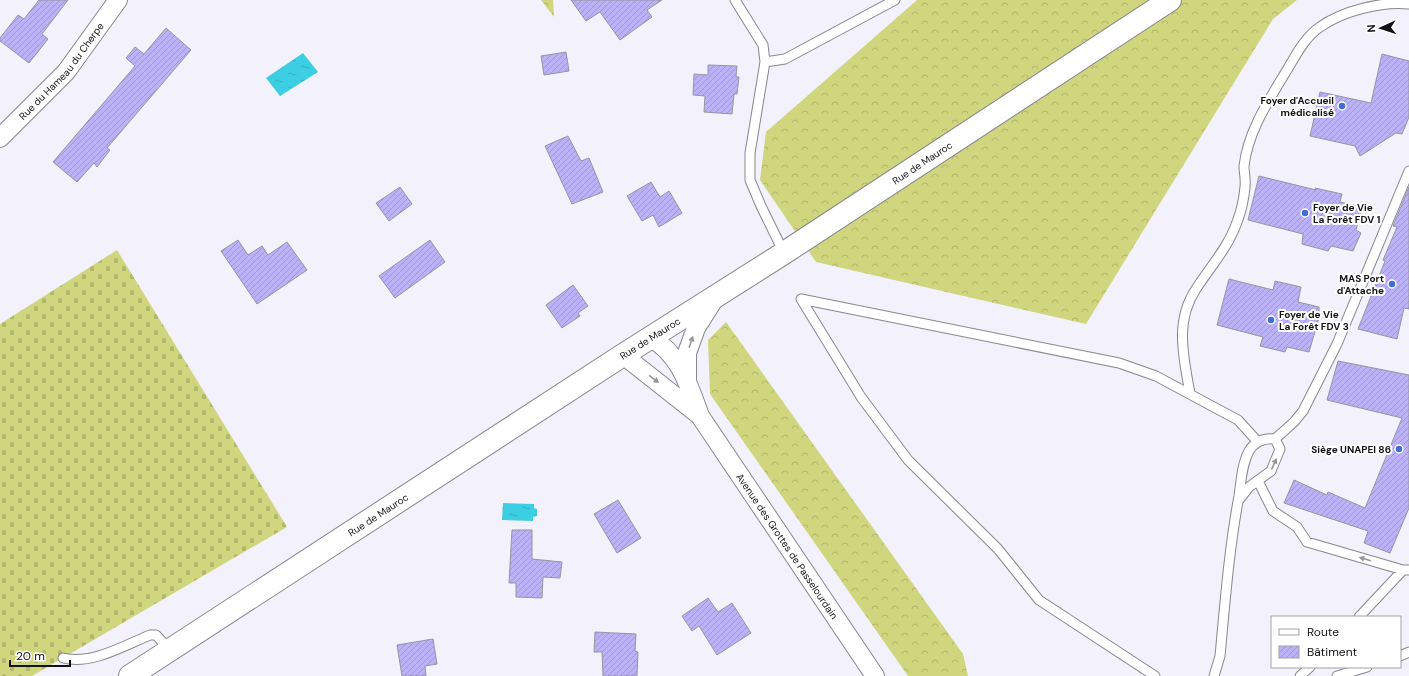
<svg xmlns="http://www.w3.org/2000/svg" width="1409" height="676" font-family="'DM Sans',sans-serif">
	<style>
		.forest { fill: url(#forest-crowns) }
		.cemetery { fill: url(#cemetery-stones) }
		.water { fill: url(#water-ripples) }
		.building { fill: url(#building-hatch); stroke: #96959f }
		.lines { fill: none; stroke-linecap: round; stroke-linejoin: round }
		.service-casing { stroke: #878790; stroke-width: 11 }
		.minor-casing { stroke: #878790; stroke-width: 20 }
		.tertiary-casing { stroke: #878790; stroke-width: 24 }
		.service { stroke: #fff; stroke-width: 9 }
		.minor { stroke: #fff; stroke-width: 18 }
		.tertiary { stroke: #fff; stroke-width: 22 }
		.oneway { fill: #959596 }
		.poi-dot { fill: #426cde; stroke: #fff; stroke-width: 1.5 }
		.labels { text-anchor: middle; stroke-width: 4; stroke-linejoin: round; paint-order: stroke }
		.street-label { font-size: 10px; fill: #131316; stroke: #fff }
		.poi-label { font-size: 10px; font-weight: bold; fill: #131316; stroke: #fff; text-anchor: end }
	</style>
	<defs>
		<pattern id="forest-crowns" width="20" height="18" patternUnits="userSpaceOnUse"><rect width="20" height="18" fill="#cfd67d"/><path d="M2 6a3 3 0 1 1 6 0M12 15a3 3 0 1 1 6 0" fill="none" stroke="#b1b76b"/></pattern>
		<pattern id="cemetery-stones" width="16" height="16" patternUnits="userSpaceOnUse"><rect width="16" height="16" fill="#cfd67d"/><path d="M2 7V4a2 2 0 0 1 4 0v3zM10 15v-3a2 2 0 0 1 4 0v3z" fill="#b1b76b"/></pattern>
		<pattern id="water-ripples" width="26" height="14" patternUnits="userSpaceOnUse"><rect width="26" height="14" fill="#3ccee2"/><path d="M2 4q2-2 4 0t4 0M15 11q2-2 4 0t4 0" fill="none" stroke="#34b0c1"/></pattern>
		<pattern id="building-hatch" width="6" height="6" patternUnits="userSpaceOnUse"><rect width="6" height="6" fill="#bbb1f6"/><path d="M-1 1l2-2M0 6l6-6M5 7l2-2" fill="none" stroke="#a097d2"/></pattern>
	</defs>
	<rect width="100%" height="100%" fill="#f3f2fc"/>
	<path class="forest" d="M541,0H553L554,17Z
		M917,0H1297L1273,19L1086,324L816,262L760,180L766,132Z
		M726,322L963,654L968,676H908L710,394L708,340Z"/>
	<path class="cemetery" d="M117,250L287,527L32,676H0V324Z"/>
	<path class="water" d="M303,53L318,72L280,96L266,78Z
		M503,503L534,504V508L537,509V516L533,517V521L502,520Z"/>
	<path class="building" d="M39,0H68L42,34L48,39L29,63L0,41V38L18,15L24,19Z
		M571,0H662L647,10L652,17L620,40L600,12L586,21Z
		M166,28L191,50L107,148L110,150L97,167L94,163L77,182L53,162L135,66L126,58L135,47L144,54Z
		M566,52L569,71L544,75L541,56Z
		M1382,54L1409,61V117L1402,134L1396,133L1360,156L1355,146L1310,136L1320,92L1371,103Z
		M708,65L737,66L736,77H739L737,94H734L732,114L704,112L705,96L693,95L694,74L708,75Z
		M568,136L581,161L589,158L603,192L572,204L545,146Z
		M1259,176L1316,190L1315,188L1342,194L1340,202L1362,207L1356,230L1361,233L1353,251L1331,246L1328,251L1302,244L1303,234L1248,220Z
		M651,182L660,197L669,191L682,213L659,227L653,215L642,221L627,196Z
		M400,187L412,204L389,221L376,203Z
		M1409,187V309L1404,308L1397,339L1358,329L1385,261L1383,260L1397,227L1393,226Z
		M238,240L248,255L262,246L268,255L287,242L307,270L257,304L221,251Z
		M430,240L445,262L395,298L379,276Z
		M1229,279L1273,290L1275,281L1301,287L1298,302L1319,307V318L1309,352L1287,347L1285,352L1260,346L1263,337L1217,325Z
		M573,285L588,306L578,313L580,316L562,328L546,305Z
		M1338,361L1409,375V508L1390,553L1364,543L1368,531L1284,503L1294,480L1327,495L1328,492L1365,508L1402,418L1327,400Z
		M618,500L641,538L617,553L594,514Z
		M512,530H532V559L562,562L560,578L543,577L542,598L516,597V583H509Z
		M708,598L718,612L732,603L751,633L717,655L699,626L692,631L682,616Z
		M595,632L636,634L635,651L638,652L637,676H603L602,652H594Z
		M433,639L437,664L425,666L426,676H402L397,645Z"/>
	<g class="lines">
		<g class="service-casing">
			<path id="service" d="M735,0L763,45L765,62L750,153V180L761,206L784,253
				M765,62L785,59L895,0
				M1190,394C1184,358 1174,322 1196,289C1210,267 1228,248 1237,222C1241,212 1244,198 1245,187C1246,180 1244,173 1244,166C1248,131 1269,100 1287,70C1296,55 1305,37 1320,27C1342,11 1382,1 1409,4
				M1275,439L1294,422L1303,411L1337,344L1409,171
				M1258,481L1273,511L1297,527L1307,542L1403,570H1409
				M1359,617L1403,570
				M1400,656L1409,652
				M63,658C92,665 123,646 150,635H156L170,650
				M1155,676L1039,600L998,549L908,460L861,397L801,299L1119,363L1156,376L1238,420L1258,442
				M1214,676L1220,656C1225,603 1229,549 1239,496C1241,481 1242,464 1249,451C1255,441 1265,438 1275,439L1280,449L1271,471L1249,487L1238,501
				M1300,676L1310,667
				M1337,676L1367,667"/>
		</g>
		<g class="minor-casing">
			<g id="minor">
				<path id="s1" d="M0,138L66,72L118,0"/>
				<path id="s2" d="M651,338C680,354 689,386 700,416L875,676"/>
				<path d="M623,355L699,415"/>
				<path d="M687,379V353L696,328L715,298"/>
			</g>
		</g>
		<g class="tertiary-casing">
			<g id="tertiary">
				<path id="s3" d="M130,676L623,355L784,253L1170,0"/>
			</g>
		</g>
		<use href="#service" class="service"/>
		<use href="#minor" class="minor"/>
		<use href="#tertiary" class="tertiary"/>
	</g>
	<defs><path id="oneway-solid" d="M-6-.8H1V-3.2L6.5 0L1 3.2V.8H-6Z"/></defs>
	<g class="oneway">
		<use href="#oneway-solid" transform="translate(691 342) rotate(-71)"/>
		<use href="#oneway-solid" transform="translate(654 379) rotate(38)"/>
		<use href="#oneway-solid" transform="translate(1274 464) rotate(-66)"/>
		<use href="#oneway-solid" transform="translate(1365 559) rotate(-164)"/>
	</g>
	<g class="poi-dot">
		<circle cx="1342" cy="106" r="4"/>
		<circle cx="1305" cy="213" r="4"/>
		<circle cx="1392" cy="284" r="4"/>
		<circle cx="1271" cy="320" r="4"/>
		<circle cx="1399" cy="449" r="4"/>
	</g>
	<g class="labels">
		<g class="street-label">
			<text dy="4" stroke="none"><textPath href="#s1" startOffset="91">Rue du Hameau du Cherpe</textPath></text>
			<text dy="4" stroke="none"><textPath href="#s3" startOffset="944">Rue de Mauroc</textPath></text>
			<text dy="4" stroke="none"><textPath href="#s3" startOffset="620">Rue de Mauroc</textPath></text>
			<text dy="4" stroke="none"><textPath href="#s3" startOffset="296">Rue de Mauroc</textPath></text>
			<text dy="4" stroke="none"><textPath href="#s2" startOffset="251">Avenue des Grottes de Passelourdain</textPath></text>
		</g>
		<g class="poi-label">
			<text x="1334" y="104">Foyer d'Accueil<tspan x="1334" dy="12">médicalisé</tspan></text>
			<text x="1313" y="211" text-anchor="start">Foyer de Vie<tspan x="1313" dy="12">La Forêt FDV 1</tspan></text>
			<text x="1384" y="282">MAS Port<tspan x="1384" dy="12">d'Attache</tspan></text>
			<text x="1279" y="318" text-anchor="start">Foyer de Vie<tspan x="1279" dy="12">La Forêt FDV 3</tspan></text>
			<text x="1391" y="453">Siège UNAPEI 86</text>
		</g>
	</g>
	<rect x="1271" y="616" width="130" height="52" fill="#ffffff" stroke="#a1a1a2"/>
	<rect x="1279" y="629" width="20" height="6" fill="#ffffff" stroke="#a1a1a2"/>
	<text x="1307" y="636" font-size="12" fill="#131316">Route</text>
	<rect x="1279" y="646" width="20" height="12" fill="url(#building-hatch)" stroke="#a1a1a2"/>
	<text x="1307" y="656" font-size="12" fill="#131316">Bâtiment</text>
	<g transform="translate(1381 28) rotate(267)" stroke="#ffffff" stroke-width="3" paint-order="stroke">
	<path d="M0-3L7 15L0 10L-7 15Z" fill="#131316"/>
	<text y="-6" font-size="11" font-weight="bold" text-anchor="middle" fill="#131316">N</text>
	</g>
	<path d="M10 660v6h60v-6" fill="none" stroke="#131316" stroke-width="2"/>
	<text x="16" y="660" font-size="12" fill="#131316" stroke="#ffffff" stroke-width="3" paint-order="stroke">20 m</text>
</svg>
